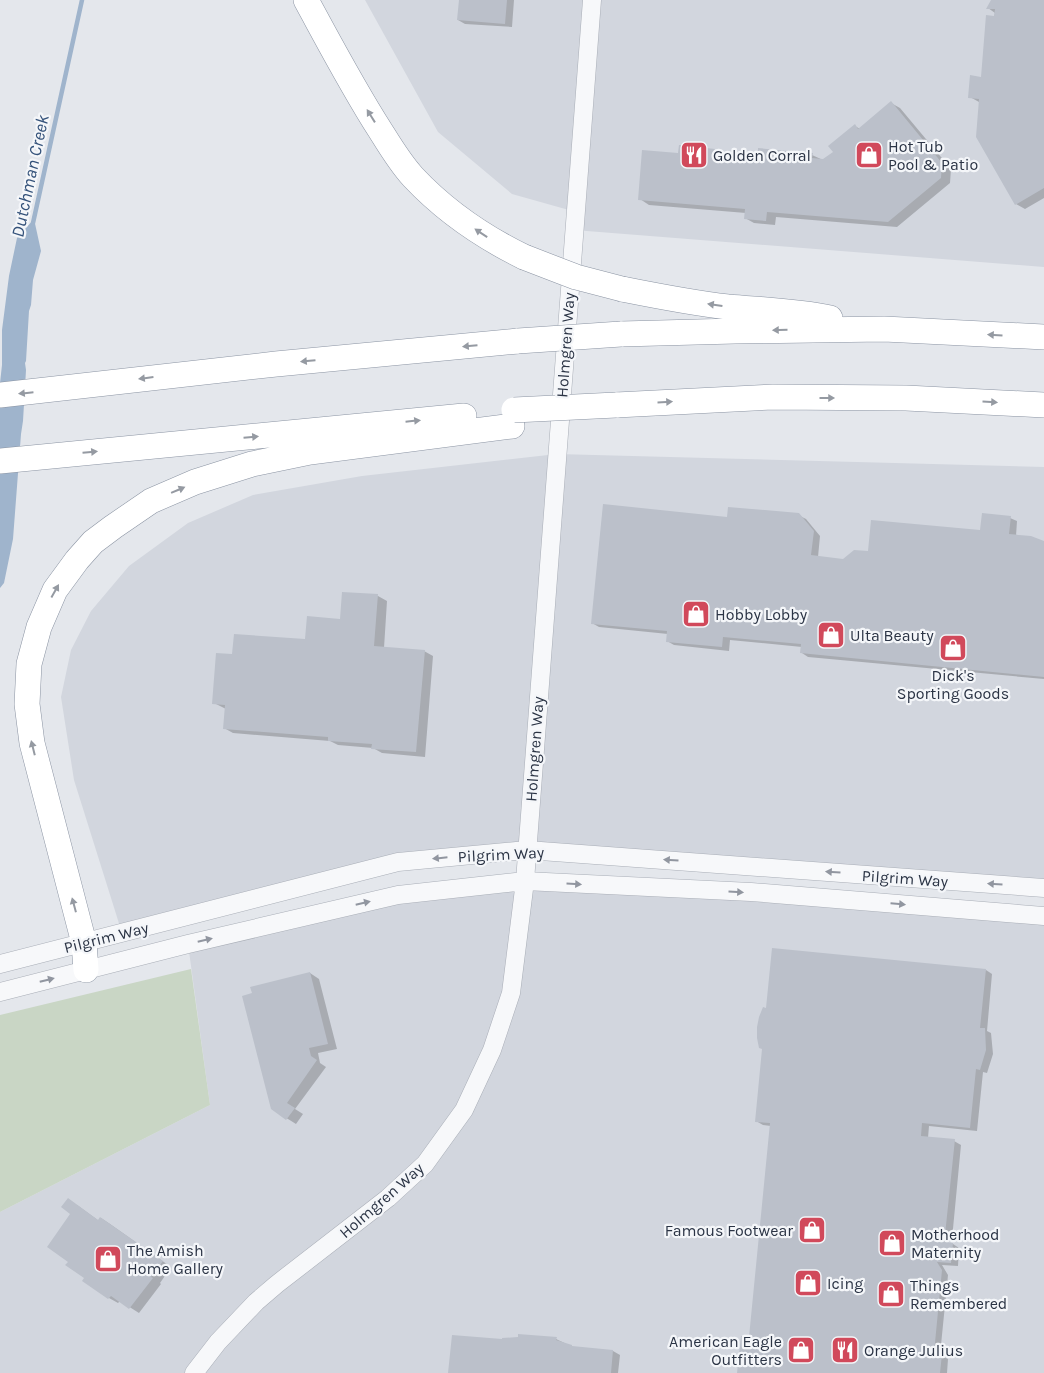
<svg xmlns="http://www.w3.org/2000/svg" width="1044" height="1373" font-family="Karla,sans-serif">
	<style>
		.built { fill: #d2d6de }
		.green { fill: #c9d6c5 }
		.water { fill: #9fb4cc }
		.shadow { fill: #0003 }
		.lines { fill: none; stroke-linecap: round; stroke-linejoin: round }
		.stream { stroke: #9fb4cc; stroke-width: 4.5 }
		.building { fill: #bbc0ca }
		.tertiary-casing { stroke: #a9aeb7; stroke-width: 19 }
		.motorway-casing { stroke: #8b94a3; stroke-width: 26 }
		.tertiary { stroke: #f7f8fa; stroke-width: 18 }
		.motorway { stroke: #fff; stroke-width: 25 }
		.motorway-bridge-casing { stroke: #8b94a3; stroke-width: 26; stroke-linecap: butt }
		.motorway-bridge { stroke: #fff; stroke-width: 25 }
		.oneway { fill: #959aa2 }
		.oneway2 { fill: #9196a0 }
		.labels { text-anchor: middle; stroke-width: 4.5; stroke-linejoin: round; paint-order: stroke }
		.poi-label { font-size: 16px; fill: #2b3445; stroke: #f4f6f9; text-anchor: start }
		.street-label { font-size: 16px; fill: #2b3445; stroke: #f4f6f9 }
		.water-label { font-size: 18px; font-style: italic; fill: #34527a; stroke: #f4f6f9 }
	</style>
	<rect width="100%" height="100%" fill="#e4e7ec"/>
	<path class="built" d="M365,0H1044V267L574,230L576,212L512,194L438,132Z
		M557,454L1044,467V888L527,850L398,862L122,933L74,780L61,697L71,650L91,611L129,566L188,523L253,495L362,476Z
		M525,881L1044,916V1373H0V1212L210,1105L188,944L398,895Z"/>
	<path class="green" d="M191,969L210,1105L0,1212V1015Z"/>
	<path class="water" d="M34,219L41,251L33,280L31,305L29,311L26,361L25,363L26,370L23,421L21,434L13,539L4,583L0,588V383L2,365V330L9,276L17,238Z"/>
	<path class="shadow" d="M460,0H514L512,27L465,24L458,20Z
		M997,0H1044V198L1025,209L1016,204L979,102L970,97L982,78L995,13L988,8Z
		M891,103L900,108L951,169L950,183L897,227L776,217L775,225L754,223L745,218L746,213L649,205L640,199L679,154L680,146L715,150L724,155V159L748,162L759,155L787,152L795,157L812,155L823,160L835,152L855,126L860,129Z
		M798,515L806,519L820,536L818,557L843,560L869,553L981,532L1010,518L1017,521L1016,536L1044,542V679L808,657L802,653V647L730,640L729,651L674,645L667,641L668,634L599,627L592,623L729,518Z
		M344,593L378,596L387,601L384,648L424,651L433,656L425,757L382,753L373,748L338,745L330,741L233,733L224,728L226,709L214,703L233,656L306,640L341,620Z
		M986,970L992,974L987,1031L991,1033L993,1054L987,1073L983,1072L977,1131L929,1126L928,1138L954,1141L961,1145L952,1239L947,1243L953,1244L959,1248L958,1266L942,1265L948,1275L940,1355L948,1359L947,1373H738L750,1338L771,1126L763,1125L756,1121Z
		M310,973L319,979L337,1049L318,1053L320,1063L326,1067L295,1109L303,1114L296,1124L272,1109Z
		M77,1205L99,1221L101,1218L110,1224L171,1267L160,1283L161,1284L139,1313L120,1301L118,1303L109,1298L70,1261Z
		M556,1339L575,1348L613,1351L620,1355L618,1373H449L503,1341Z"/>
	<g class="lines">
		<path class="stream" d="M33,223L82,0"/>
	</g>
	<path class="building" d="M459,0H507L505,24L457,20Z
		M991,0H1044V188L1015,205L976,137L979,99L968,98L970,75L981,77L986,15L994,16L995,9H986Z
		M891,101L942,163L941,178L888,222L767,212L766,221L744,219L745,209L638,200L642,150L678,153L679,145L715,149L714,157L747,160L748,152L758,154V148L787,151V156L794,157V151L813,153L812,158L823,159L833,152L828,146L855,124L858,129Z
		M603,504L727,517L728,507L799,513L814,531L811,555L843,559L854,550L868,551L871,520L980,530L982,513L1011,516L1009,534L1031,536L1044,541V677L800,653L801,644L723,637L722,647L666,642L667,631L591,624Z
		M342,592L378,594L374,646L425,650L416,752L371,749L372,744L328,741V737L223,729L225,705L212,704L216,653L232,654L234,634L305,639L307,616L340,619Z
		M772,948L986,969L980,1028H985L986,1050L980,1070L976,1069L970,1128L922,1123L921,1136L955,1139L945,1235L939,1241L953,1243L951,1263L937,1262L942,1270L934,1353L942,1354L940,1373H737L741,1336L749,1337L770,1123L755,1122L762,1049L759,1048L757,1038V1027L759,1017L763,1007L766,1008Z
		M310,972L328,1044L309,1048L311,1056L317,1060L287,1103L295,1108L286,1120L271,1109L242,996L252,993L250,987Z
		M68,1198L98,1220L100,1217L163,1261L151,1277L153,1278L129,1309L111,1296L108,1299L82,1281L84,1278L65,1265L68,1262L47,1247L70,1214L61,1207Z
		M518,1334L557,1337L556,1340L572,1345V1346L613,1350L611,1373H448L452,1335L502,1339V1338L518,1337Z"/>
	<g class="lines">
		<g class="tertiary-casing">
			<path id="tertiary" d="M0,964L398,862L527,850L1044,888
				M0,992L188,944L398,895L525,881L751,892L1044,916
				M194,1373L218,1342L256,1302L277,1284L388,1198L425,1164L464,1110L492,1050L511,993L525,881L592,0"/>
		</g>
		<g class="motorway-casing">
			<path id="motorway" d="M306,0C330,44 353,88 380,130C390,146 400,163 413,177C444,210 483,237 524,257
				M622,289C657,296 692,303 728,307C762,310 796,311 830,318
				M621,334L735,331L884,329L1044,337
				M0,395L276,364L518,341
				M616,405L773,397L906,398L1044,405
				M0,461L464,416
				M86,970L84,943L32,743L27,704L29,664L39,627L55,590L77,560L93,542L113,527L151,501L195,482L252,464L310,452L512,426"/>
		</g>
		<use href="#tertiary" class="tertiary"/>
		<use href="#motorway" class="motorway"/>
		<g class="motorway-bridge-casing">
			<path id="motorway-bridge" d="M524,257L576,277L622,289
				M518,341L621,334
				M514,410L616,405"/>
		</g>
		<use href="#motorway-bridge" class="motorway-bridge"/>
	</g>
	<defs><path id="oneway-solid" d="M-6-.8H1V-3.2L6.5 0L1 3.2V.8H-6Z" transform="scale(1.25)"/></defs>
	<g class="oneway">
		<use href="#oneway-solid" transform="translate(371 116) rotate(-122)"/>
		<use href="#oneway-solid" transform="translate(481 233) rotate(-146)"/>
		<use href="#oneway-solid" transform="translate(715 305) rotate(-172)"/>
		<use href="#oneway-solid" transform="translate(780 330) rotate(179)"/>
		<use href="#oneway-solid" transform="translate(995 335) rotate(-177)"/>
		<use href="#oneway-solid" transform="translate(470 346) rotate(175)"/>
		<use href="#oneway-solid" transform="translate(308 361) rotate(175)"/>
		<use href="#oneway-solid" transform="translate(146 378) rotate(173)"/>
		<use href="#oneway-solid" transform="translate(26 393) rotate(174)"/>
		<use href="#oneway-solid" transform="translate(827 398)"/>
		<use href="#oneway-solid" transform="translate(665 402) rotate(-3)"/>
		<use href="#oneway-solid" transform="translate(990 402) rotate(3)"/>
		<use href="#oneway-solid" transform="translate(413 421) rotate(-6)"/>
		<use href="#oneway-solid" transform="translate(251 437) rotate(-5)"/>
		<use href="#oneway-solid" transform="translate(90 452) rotate(-5)"/>
		<use href="#oneway-solid" transform="translate(178 490) rotate(-23)"/>
		<use href="#oneway-solid" transform="translate(55 591) rotate(-61)"/>
		<use href="#oneway-solid" transform="translate(33 748) rotate(-104)"/>
		<use href="#oneway-solid" transform="translate(74 905) rotate(-105)"/>
	</g>
	<g class="oneway2">
		<use href="#oneway-solid" transform="translate(440 858) rotate(174)"/>
		<use href="#oneway-solid" transform="translate(671 860) rotate(-176)"/>
		<use href="#oneway-solid" transform="translate(833 872) rotate(-176)"/>
		<use href="#oneway-solid" transform="translate(574 884) rotate(3)"/>
		<use href="#oneway-solid" transform="translate(995 884) rotate(-176)"/>
		<use href="#oneway-solid" transform="translate(736 892) rotate(3)"/>
		<use href="#oneway-solid" transform="translate(363 903) rotate(-13)"/>
		<use href="#oneway-solid" transform="translate(898 904) rotate(5)"/>
		<use href="#oneway-solid" transform="translate(205 940) rotate(-13)"/>
		<use href="#oneway-solid" transform="translate(47 980) rotate(-14)"/>
	</g>
	<defs>
		<g id="restaurant-square" transform="scale(1.4375)"><rect x="-9" y="-9" width="18" height="18" rx="4" fill="#d1495b" stroke="#f4f6f9"/><path d="M-5-6h1v4h1v-4h1v4h1v-4h1v5L-1.5 .5V6h-2V.5L-5-1ZM5-6V6H3V1.5H1.5Q1.5-4 5-6Z" fill="#fff"/></g>
		<g id="shop-square" transform="scale(1.4375)"><rect x="-9" y="-9" width="18" height="18" rx="4" fill="#d1495b" stroke="#f4f6f9"/><path d="M-5-2.5h2.3a2.7 3.5 0 0 1 5.4 0H5L5.5 6h-11ZM-1.5-2.5h3a1.5 2.3 0 0 0-3 0Z" fill="#fff"/></g>
	</defs>
	<g fill-rule="evenodd">
		<use href="#restaurant-square" x="694" y="155"/>
		<use href="#shop-square" x="869" y="155"/>
		<use href="#shop-square" x="696" y="614"/>
		<use href="#shop-square" x="831" y="635"/>
		<use href="#shop-square" x="953" y="648"/>
		<use href="#shop-square" x="812" y="1230"/>
		<use href="#shop-square" x="892" y="1243"/>
		<use href="#shop-square" x="108" y="1259"/>
		<use href="#shop-square" x="808" y="1283"/>
		<use href="#shop-square" x="891" y="1294"/>
		<use href="#shop-square" x="801" y="1350"/>
		<use href="#restaurant-square" x="845" y="1350"/>
	</g>
	<g class="labels">
		<g class="poi-label">
			<text x="888" y="152">Hot Tub<tspan x="888" dy="18">Pool &amp; Patio</tspan></text>
			<text x="713" y="161">Golden Corral</text>
			<text x="715" y="620">Hobby Lobby</text>
			<text x="850" y="641">Ulta Beauty</text>
			<text x="953" y="681" text-anchor="middle">Dick's<tspan x="953" dy="18">Sporting Goods</tspan></text>
			<text x="793" y="1236" text-anchor="end">Famous Footwear</text>
			<text x="911" y="1240">Motherhood<tspan x="911" dy="18">Maternity</tspan></text>
			<text x="127" y="1256">The Amish<tspan x="127" dy="18">Home Gallery</tspan></text>
			<text x="827" y="1289">Icing</text>
			<text x="910" y="1291">Things<tspan x="910" dy="18">Remembered</tspan></text>
			<text x="782" y="1347" text-anchor="end">American Eagle<tspan x="782" dy="18">Outfitters</tspan></text>
			<text x="864" y="1356">Orange Julius</text>
		</g>
		<g class="street-label">
			<text transform="translate(565 345) rotate(-86)" y="6">Holmgren Way</text>
			<text transform="translate(534 749) rotate(-86)" y="6">Holmgren Way</text>
			<text transform="translate(501 854) rotate(-3)" y="6">Pilgrim Way</text>
			<text transform="translate(905 878) rotate(4)" y="6">Pilgrim Way</text>
			<text transform="translate(106 937) rotate(-14)" y="6">Pilgrim Way</text>
			<text transform="translate(381 1200) rotate(-41)" y="6">Holmgren Way</text>
		</g>
		<g class="water-label">
			<text transform="translate(30 176) rotate(-78)" y="6">Dutchman Creek</text>
		</g>
	</g>
</svg>
